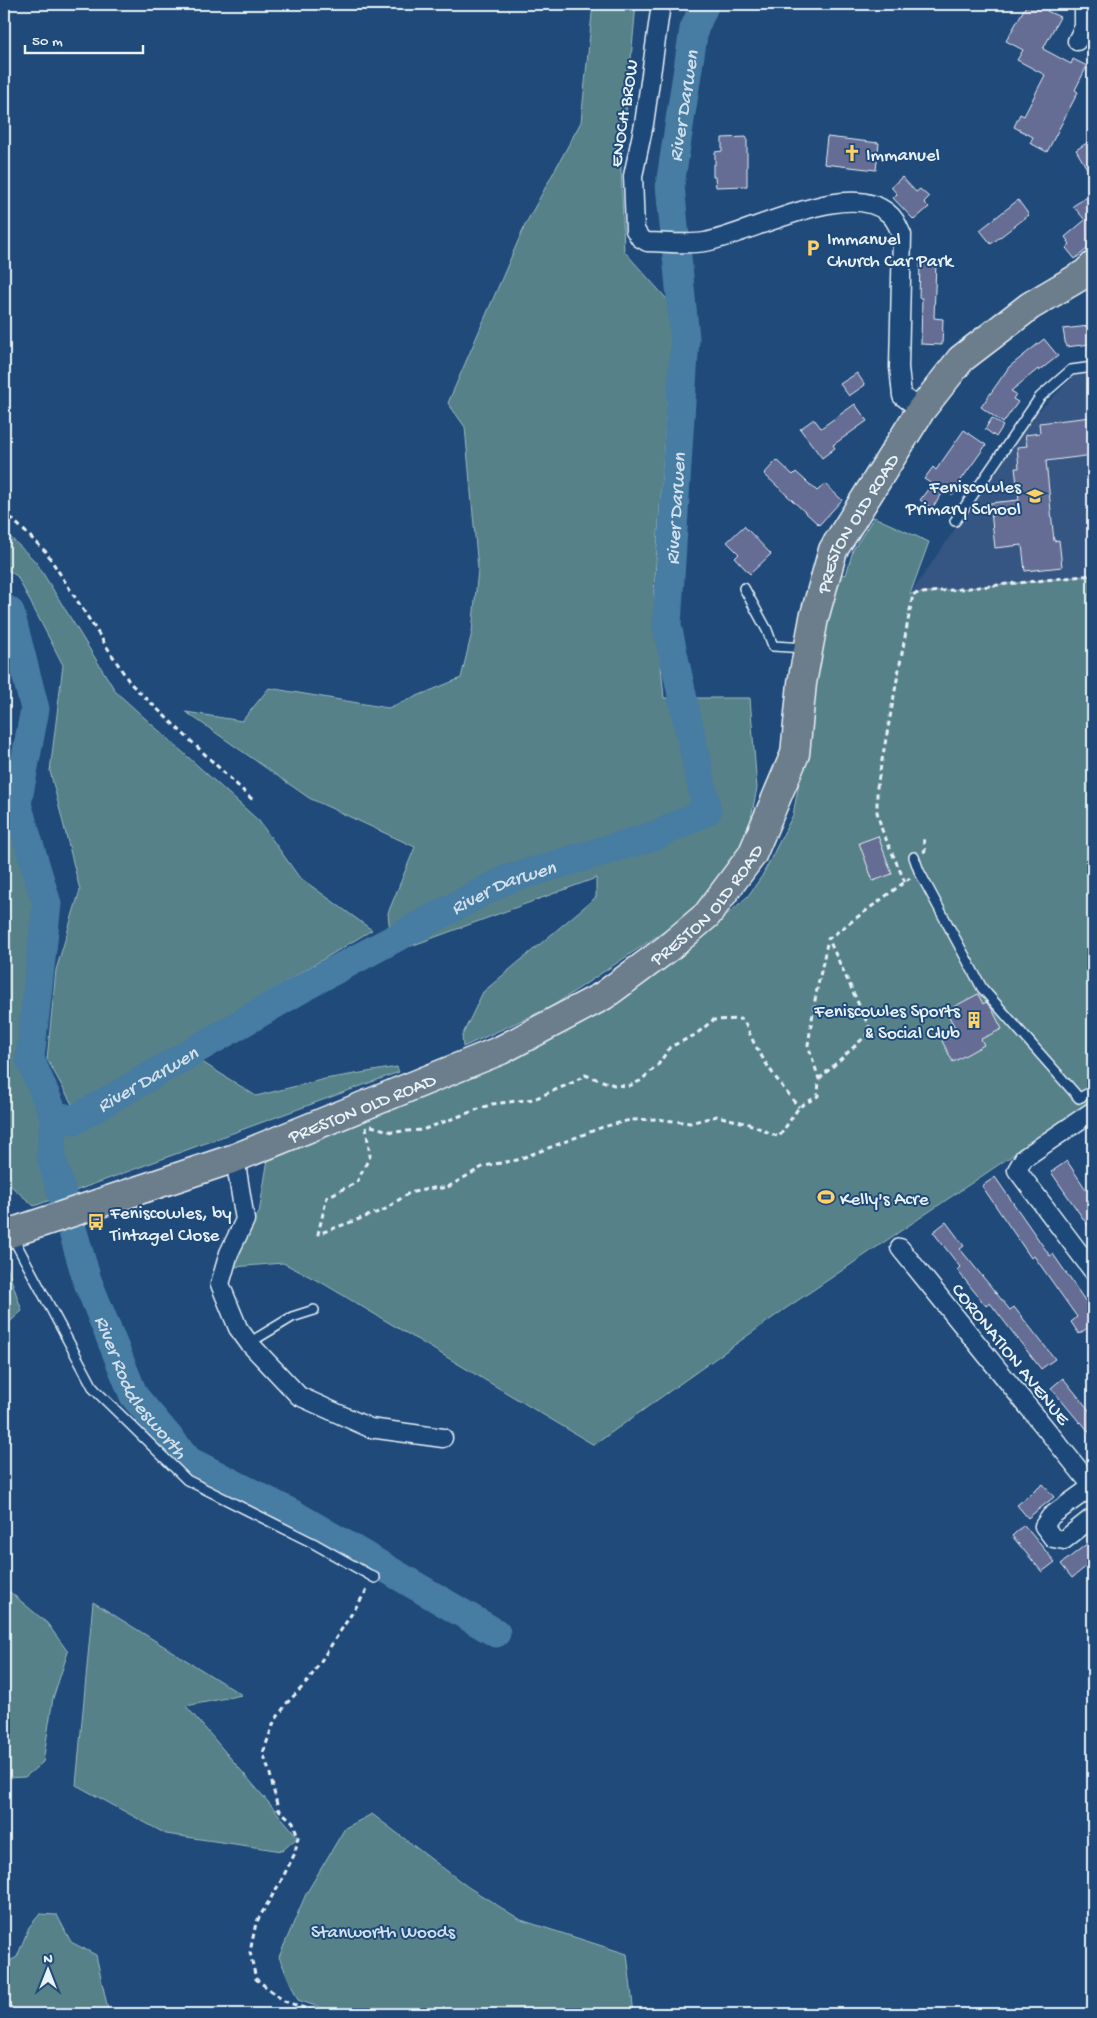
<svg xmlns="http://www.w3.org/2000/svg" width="1097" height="2018" font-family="'Gochi Hand',sans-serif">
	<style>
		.built { fill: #345482 }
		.green { fill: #568189; stroke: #9fb9c0 }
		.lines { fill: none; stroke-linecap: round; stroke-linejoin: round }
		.river { stroke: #467ba3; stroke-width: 29 }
		.building { fill: #656d94; stroke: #e8f1f8 }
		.lane-casing { stroke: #e8f1f8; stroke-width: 12 }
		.street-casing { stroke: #e8f1f8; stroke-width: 21 }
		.primary-casing { stroke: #e8f1f8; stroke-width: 31 }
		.path { stroke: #e8f1f8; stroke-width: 3; stroke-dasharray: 5 4; stroke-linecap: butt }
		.lane { stroke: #1f4a7a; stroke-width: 9 }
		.street { stroke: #1f4a7a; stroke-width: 18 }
		.primary { stroke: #6c7d8b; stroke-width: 28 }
		.labels { text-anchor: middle; stroke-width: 4; stroke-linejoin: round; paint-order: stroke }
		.street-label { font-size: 19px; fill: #e8f1f8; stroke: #1f4a7a }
		.poi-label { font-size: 19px; fill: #e8f1f8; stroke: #1f4a7a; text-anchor: start }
		.park-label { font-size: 19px; fill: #d2e0e7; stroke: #1f4a7a }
		.water-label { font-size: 20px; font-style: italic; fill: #d0dfeb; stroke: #1f4a7a }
	</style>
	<rect width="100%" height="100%" fill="#1f4a7a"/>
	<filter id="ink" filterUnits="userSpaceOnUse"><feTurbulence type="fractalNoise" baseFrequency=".02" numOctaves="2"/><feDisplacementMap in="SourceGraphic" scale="10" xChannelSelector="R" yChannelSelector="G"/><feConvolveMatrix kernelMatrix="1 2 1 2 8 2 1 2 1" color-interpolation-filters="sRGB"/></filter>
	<g filter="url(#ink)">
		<path class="built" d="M1093,373V574L910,594L1031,419L1074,376Z"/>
		<path class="green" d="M593,4H636L621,168L624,251L674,307L654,592L664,698H750L757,788L744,853L696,910L551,1007L463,1047L462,1036L483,992L596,897V878L392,953L388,913L415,847L309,798L186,712L242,721L269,688L388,708L461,678L472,632L478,569L465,427L448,403L525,225L581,122Z
			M874,517L929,542L910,594L1093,575V1101L785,1309L594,1445L324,1284L283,1263L234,1267L230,1252L259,1213L268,1159L577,1027L627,996L686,951L748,896L762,876L793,815L808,734L816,669L841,574L846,575L853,550Z
			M4,531L36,562L116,692L259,821L299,877L372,930L90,1099L73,1106L47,1059L56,970L80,890L50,771L63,665L17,576L4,568Z
			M4,768L13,821L37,897L41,957L20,1069L51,1124L70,1127L199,1060L256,1096L325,1079L397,1067L399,1072L34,1206L4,1180Z
			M4,1258L22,1311L4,1327Z
			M4,1587L47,1623L68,1652L53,1698L43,1762L25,1777L4,1778Z
			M93,1602L242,1695L186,1706L298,1837L282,1851L166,1834L76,1785Z
			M372,1814L468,1887L521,1920L627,1954L634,2014H340L298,2000L279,1957L306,1894L345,1828Z
			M40,1914L57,1915L71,1942L96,1955L109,2014H4V1964L17,1957L29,1927Z"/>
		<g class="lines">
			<g class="river">
				<path id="s1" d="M4,608L10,612L35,709L17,804L47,904L30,1059L54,1115L74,1120L322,977L505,880L657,835L707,811L667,625L685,338L670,185L694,29L705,4"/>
				<path id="s2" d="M54,1115L51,1156L87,1280L134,1396L189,1461L295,1515L496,1633"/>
			</g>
		</g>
		<path class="building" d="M1027,4H1051L1047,11L1060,17L1043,49L1071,64L1073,59L1087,66L1075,90L1078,92L1047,152L1030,143L1033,137L1014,127L1020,114L1024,116L1045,75L1017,60L1023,50L1006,41Z
			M747,137V186L716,187L715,177H713V165H715V152L722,151V138Z
			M827,137L879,143L876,170L824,164Z
			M1093,139V179L1076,150Z
			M902,177L916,192L920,189L929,197L924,202L929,207L914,220L893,198L897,194L891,187Z
			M1093,193V244L1075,259L1066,248L1070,244L1065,237L1085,220L1073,206Z
			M1018,200L1029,215L991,244L980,230Z
			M920,262H936L934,318L943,319L942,345L921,344L922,298H919Z
			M1089,326L1091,344L1066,347L1063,329Z
			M1044,339L1058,356L1039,371L1038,369L1011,391L1016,394L1013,399L1018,402L1003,423L981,407L1009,367Z
			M857,373L865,385L849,396L840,384Z
			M855,404L867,421L833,445L835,448L822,458L800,429L814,419L821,428Z
			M1091,417L1093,455L1046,461L1054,541L1059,540L1062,567L1025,571L1022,545L995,548L990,503L1019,500L1015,468H1019L1017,447L1027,446L1025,435L1040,433L1039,423Z
			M992,418L1003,426L996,437L985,429Z
			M964,430L986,445L959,483L961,484L953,495L945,490L932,508L920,500L932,484L924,479L933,467L936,470Z
			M777,460L793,475L796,472L817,491L825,484L842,500L819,525L764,474Z
			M744,526L771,554L750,574L735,558L739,554L727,542Z
			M878,836L892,874L873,881L859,843Z
			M978,994L983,1004L986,1002L992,1009L1002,1029L981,1039L984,1045L953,1062L942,1041L958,1033L946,1011Z
			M1067,1161L1093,1200V1233L1051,1172Z
			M995,1177L1050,1256L1053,1254L1093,1312V1324L1079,1334L1071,1322L1077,1317L1034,1256L1031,1258L982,1186Z
			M946,1222L964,1246L960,1249L1010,1310L1014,1307L1055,1359L1041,1369L990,1303L986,1306L957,1270L960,1267L933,1232Z
			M1063,1378L1093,1415V1437L1081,1422L1080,1423L1051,1388Z
			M1043,1484L1054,1497L1028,1518L1017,1505Z
			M1024,1525L1055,1562L1042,1572L1012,1536Z
			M1093,1539V1561L1072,1578L1061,1564Z"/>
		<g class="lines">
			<g class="lane-casing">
				<path id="lane" d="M955,521L1040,397L1071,370L1093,367
					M744,588L767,630L773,646L806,648
					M914,857L919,871L982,988L1079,1098L1093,1091
					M12,1236L94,1389L187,1480L313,1543L375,1578
					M249,1343L292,1317L314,1310"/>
			</g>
			<g class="street-casing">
				<path id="street" d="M661,4L644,124L633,176L635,230L640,238L647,242C666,242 687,245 705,242C751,234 848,178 888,213C895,218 898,227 902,235L899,367L902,396L921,410
					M1077,41L1084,27V4
					M1093,1111L1024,1158L1017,1170L1093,1271
					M235,1158L245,1220L229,1253L220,1284L238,1328L249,1343L299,1396L370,1428L443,1438
					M900,1248L1088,1481L1093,1484
					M1093,1490H1087L1051,1516L1044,1526L1053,1538L1064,1540L1093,1517"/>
			</g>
			<g class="primary-casing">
				<g id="primary">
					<path id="s3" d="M4,1235L235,1158L501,1050L603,996L668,948L707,915L752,855L795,754L802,683L814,618L833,550L921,410L961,359L1030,306L1086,273L1093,266"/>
				</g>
			</g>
			<path class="path" d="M4,511L46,552L130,683L255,802
				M923,852L925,851L923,836
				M905,882L882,830L877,812V787L913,594L1093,575
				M819,1079L871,1031L829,940
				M371,1126L393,1132L422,1130L492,1104L534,1099L574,1082L585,1075L614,1085L629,1086L640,1081L658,1065L670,1047L695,1035L713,1020L743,1019C747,1027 750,1035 754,1043C766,1065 782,1088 799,1107
				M366,1127L370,1156L357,1182L327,1197L318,1234L384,1210L409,1193L433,1188H446L484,1166L517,1160L603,1127L630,1120L657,1119L690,1123L717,1116L749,1124L779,1137L799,1107L818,1096L819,1079L808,1045L816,994L828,939L910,878
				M322,2014L284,2001L256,1979L250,1952L256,1923L281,1881L295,1853L298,1837L293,1822L278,1809L270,1774L263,1753L274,1722L287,1703L308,1681L369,1587"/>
			<use href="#lane" class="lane"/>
			<use href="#street" class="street"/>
			<use href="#primary" class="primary"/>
		</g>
	</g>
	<defs>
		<g id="church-bare" transform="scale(1.35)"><path d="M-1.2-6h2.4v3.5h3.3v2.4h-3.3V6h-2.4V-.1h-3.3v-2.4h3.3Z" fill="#ffd166" stroke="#1f4a7a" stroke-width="2.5" paint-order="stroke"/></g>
		<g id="parking-bare" transform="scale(1.35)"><path d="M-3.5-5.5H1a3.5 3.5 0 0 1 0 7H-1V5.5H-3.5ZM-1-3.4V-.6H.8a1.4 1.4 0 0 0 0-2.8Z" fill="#ffd166" stroke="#1f4a7a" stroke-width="2.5" paint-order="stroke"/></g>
		<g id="school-bare" transform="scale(1.35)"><path d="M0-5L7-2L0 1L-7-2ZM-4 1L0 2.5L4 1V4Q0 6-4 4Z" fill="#ffd166" stroke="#1f4a7a" stroke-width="2.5" paint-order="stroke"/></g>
		<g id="building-bare" transform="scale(1.35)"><path d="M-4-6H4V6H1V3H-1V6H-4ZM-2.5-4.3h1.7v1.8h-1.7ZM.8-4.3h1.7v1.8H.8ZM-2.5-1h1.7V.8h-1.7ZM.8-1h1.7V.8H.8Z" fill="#ffd166" stroke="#1f4a7a" stroke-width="2.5" paint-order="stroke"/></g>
		<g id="stadium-bare" transform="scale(1.35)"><path d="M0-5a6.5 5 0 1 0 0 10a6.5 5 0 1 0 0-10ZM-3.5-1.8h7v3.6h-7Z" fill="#ffd166" stroke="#1f4a7a" stroke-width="2.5" paint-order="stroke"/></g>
		<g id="bus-bare" transform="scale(1.35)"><path d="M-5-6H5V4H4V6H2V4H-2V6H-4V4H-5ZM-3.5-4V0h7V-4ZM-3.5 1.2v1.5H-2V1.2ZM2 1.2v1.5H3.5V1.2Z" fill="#ffd166" stroke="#1f4a7a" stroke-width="2.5" paint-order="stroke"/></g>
	</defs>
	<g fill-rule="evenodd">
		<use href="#church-bare" x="852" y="153"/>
		<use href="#parking-bare" x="813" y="248"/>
		<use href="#school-bare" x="1035" y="496"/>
		<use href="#building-bare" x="974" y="1020"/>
		<use href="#stadium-bare" x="826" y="1197"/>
		<use href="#bus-bare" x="96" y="1222"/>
	</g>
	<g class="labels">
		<g class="street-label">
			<text transform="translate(622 113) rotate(-81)" y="7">ENOCH BROW</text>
			<text dy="7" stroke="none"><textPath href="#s3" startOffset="1205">PRESTON OLD ROAD</textPath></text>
			<text dy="7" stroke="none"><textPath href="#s3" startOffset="785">PRESTON OLD ROAD</textPath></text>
			<text dy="7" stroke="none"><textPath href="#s3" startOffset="380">PRESTON OLD ROAD</textPath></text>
			<text transform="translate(1012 1353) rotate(51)" y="7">CORONATION AVENUE</text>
		</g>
		<g class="poi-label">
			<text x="866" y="160">Immanuel</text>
			<text x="827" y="244">Immanuel<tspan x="827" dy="22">Church Car Park</tspan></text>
			<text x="1021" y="492" text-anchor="end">Feniscowles<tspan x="1021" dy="22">Primary School</tspan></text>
			<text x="960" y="1016" text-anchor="end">Feniscowles Sports<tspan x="960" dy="22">&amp; Social Club</tspan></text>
			<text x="840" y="1204">Kelly's Acre</text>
			<text x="110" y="1218">Feniscowles, by<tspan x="110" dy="22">Tintagel Close</tspan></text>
		</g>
		<g class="park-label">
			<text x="383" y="1937">Stanworth Woods</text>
		</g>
		<g class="water-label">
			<text dy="7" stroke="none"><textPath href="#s1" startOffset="1965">River Darwen</textPath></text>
			<text dy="7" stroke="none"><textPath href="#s1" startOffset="1560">River Darwen</textPath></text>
			<text dy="7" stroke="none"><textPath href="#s1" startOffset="1035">River Darwen</textPath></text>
			<text dy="7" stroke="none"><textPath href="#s1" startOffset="630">River Darwen</textPath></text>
			<text dy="7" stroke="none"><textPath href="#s2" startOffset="291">River Roddlesworth</textPath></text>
		</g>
	</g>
	<rect width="1097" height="2018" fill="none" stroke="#1f4a7a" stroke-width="20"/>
	<rect x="10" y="10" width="1077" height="1998" fill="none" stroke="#e8f1f8" stroke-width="2" filter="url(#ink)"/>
	<g transform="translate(48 1970)" stroke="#1f4a7a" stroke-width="4" paint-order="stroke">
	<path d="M0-4L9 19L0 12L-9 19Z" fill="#e8f1f8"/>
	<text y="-8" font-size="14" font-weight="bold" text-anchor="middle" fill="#e8f1f8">N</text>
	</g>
	<path d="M25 45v8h118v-8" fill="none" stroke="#e8f1f8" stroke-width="2.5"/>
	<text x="32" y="45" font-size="15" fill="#e8f1f8" stroke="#1f4a7a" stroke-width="4" paint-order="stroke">50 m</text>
</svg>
